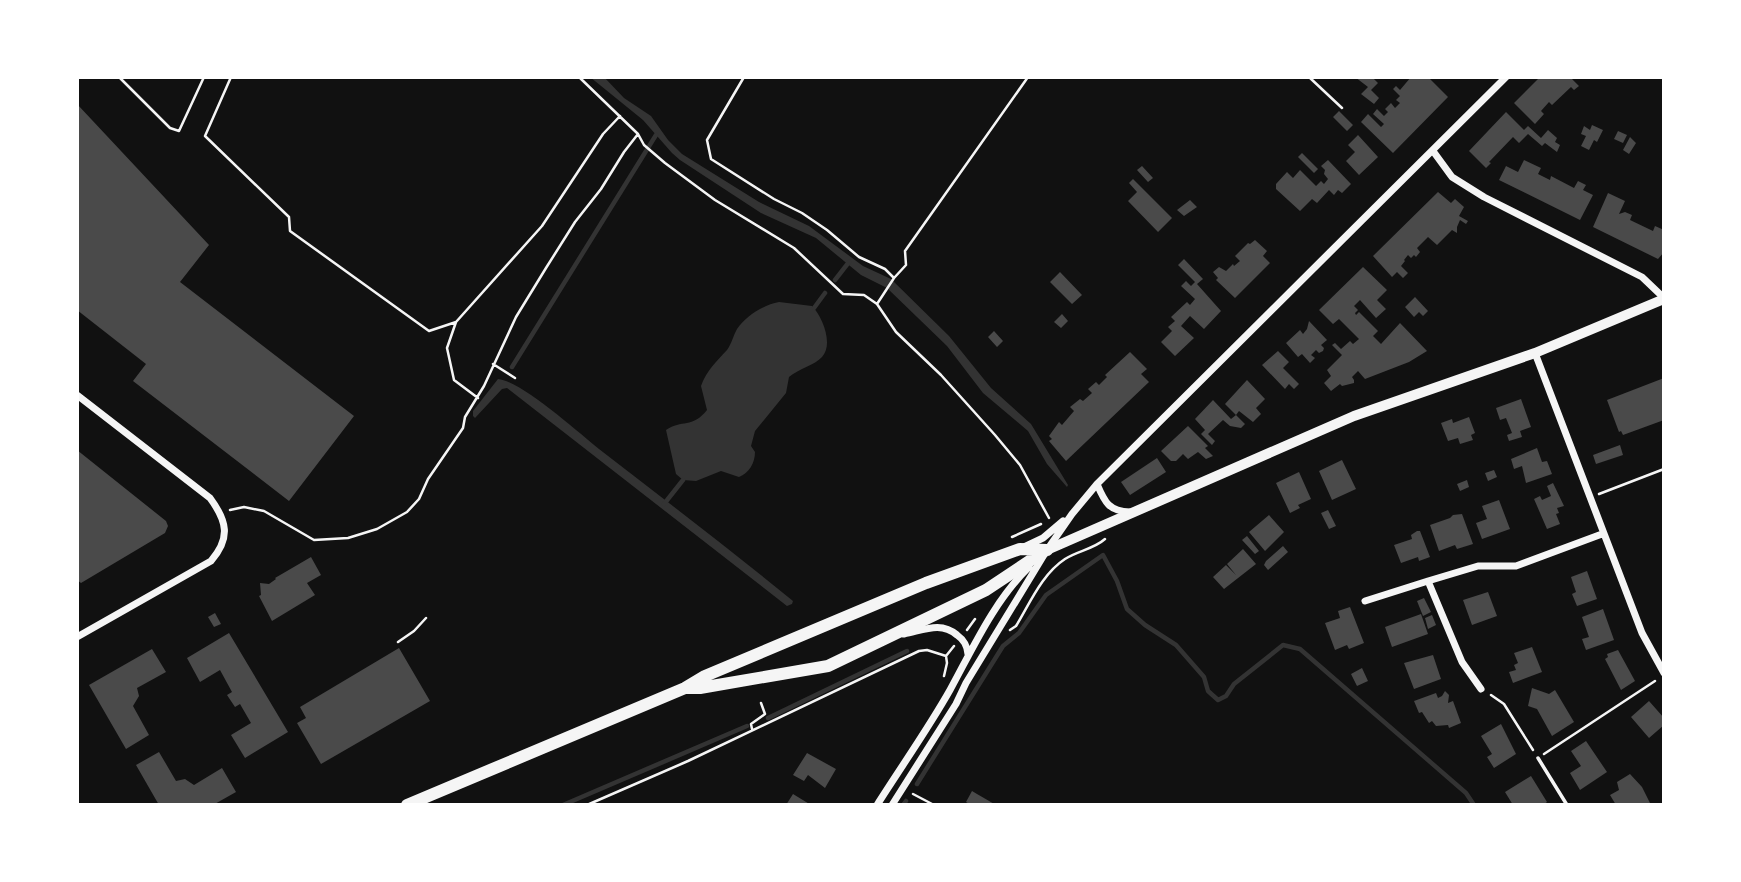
<svg xmlns="http://www.w3.org/2000/svg" width="1741" height="882" font-family="Helvetica,sans-serif">
	<style>
		.water { fill: #333 }
		.lines { fill: none; stroke-linecap: round; stroke-linejoin: round }
		.stream { stroke: #333; stroke-width: 4.5 }
		.building { fill: #4a4a4a }
		.path { stroke: #f5f5f5; stroke-width: 2.5 }
		.service { stroke: #f5f5f5; stroke-width: 3.5 }
		.minor { stroke: #f5f5f5; stroke-width: 7 }
		.secondary { stroke: #f5f5f5; stroke-width: 10 }
		.trunk { stroke: #f5f5f5; stroke-width: 12 }
	</style>
	<rect width="100%" height="100%" fill="#111"/>
	<path class="water" d="M590,77H604L624,98L651,116L668,140L682,154L759,202L809,226L863,266L891,279L949,336L991,388L1031,424L1068,485L1067,487L1047,464L1028,431L983,393L947,346L887,288L861,275L816,238L761,213L680,160L672,153L643,120Z
		M779,302L812,306C822,316 834,344 822,357C815,365 798,369 789,377L786,393L755,431L751,446L755,452C755,463 749,473 739,477L721,471L696,481L683,480L676,474L666,430C682,419 692,429 707,410L701,386C707,370 716,362 727,350C732,343 733,336 737,329C746,316 763,305 779,302Z
		M498,379C521,381 579,433 599,449C664,499 729,549 793,601L792,604L787,606L507,388L502,389L475,418L473,416V411Z"/>
	<g class="lines">
		<path class="stream" d="M835,280L849,262
			M814,308L825,293
			M512,367L656,135
			M664,504L683,480
			M768,718L907,651
			M917,784L1003,646L1019,633L1046,595L1103,555L1117,581L1127,609L1145,625L1176,645L1204,677L1208,691L1218,700L1226,696L1234,684L1283,645L1300,649L1466,793L1474,805
			M563,805L747,726
			M903,805L906,801"/>
	</g>
	<path class="building" d="M1355,77H1372L1378,83L1371,90L1379,98L1374,104L1361,94L1368,87Z
		M1411,77H1428L1448,97L1393,153L1361,122L1368,114L1381,127L1384,124L1373,114L1377,109L1384,116L1388,112L1385,109L1391,103L1395,108L1400,103L1396,100L1400,96L1393,89L1396,86L1400,90Z
		M1540,77H1573L1572,79L1579,86L1574,90L1571,87L1552,105L1549,102L1541,111L1544,114L1535,124L1514,103Z
		M77,104L209,245L180,282L354,416L289,501L133,381L146,364L77,310Z
		M1339,111L1353,125L1347,131L1333,117Z
		M1506,112L1524,130L1528,126L1541,138L1548,130L1557,138L1555,142L1560,145L1557,152L1545,143L1542,146L1528,134L1519,143L1513,137L1489,162L1491,163L1486,168L1469,151Z
		M1592,125L1603,130L1597,142L1594,140L1589,150L1581,146L1586,136L1581,134L1584,126L1590,130Z
		M1618,131L1627,135L1623,143L1614,139Z
		M1358,135L1378,157L1359,175L1346,161L1355,152L1348,145Z
		M1630,137L1636,143L1629,154L1623,150Z
		M1302,153L1318,169L1314,173L1298,157Z
		M1328,160L1351,184L1342,193L1338,190L1334,195L1329,190L1317,203L1312,199L1300,211L1276,189V184L1287,172L1293,178L1300,170L1316,186L1321,181L1324,184L1328,179L1324,174L1325,170L1321,166Z
		M1524,160L1541,168L1538,174L1550,180L1551,176L1574,188L1578,181L1586,185L1583,190L1593,195L1580,220L1499,180L1506,166L1518,172Z
		M1142,166L1153,178L1148,182L1137,170Z
		M1133,179L1172,218L1158,232L1128,201L1137,192L1129,183Z
		M1438,192L1451,203L1455,199L1464,207L1459,216L1468,221L1466,224L1460,220L1457,227V233L1452,230L1437,245L1428,237L1417,248L1420,252L1416,257L1414,255L1411,258L1408,255L1404,260L1405,261L1401,266L1408,273L1403,278L1397,272L1392,277L1373,256Z
		M1608,193L1625,201L1619,214L1625,212L1632,215L1630,220L1653,231L1655,226L1664,230V252L1658,259L1593,227Z
		M1190,200L1197,207L1184,216L1177,210Z
		M1255,240L1267,251L1263,256L1270,263L1235,298L1216,280L1218,278L1213,272L1219,267L1226,271L1233,264L1234,266L1240,261L1235,256L1248,243L1250,244Z
		M1184,259L1203,279L1197,284L1221,311L1204,329L1190,316L1181,326L1194,338L1175,356L1161,342L1172,331L1168,327L1175,321L1171,317L1187,302L1190,305L1195,299L1181,286L1186,281L1191,286L1195,282L1178,265Z
		M1363,267L1387,290L1377,300L1386,309L1376,318L1360,300L1354,306L1358,310L1355,313L1356,315L1359,312L1378,331L1373,336L1381,344L1400,323L1427,351L1409,362L1365,379L1358,371L1352,377L1354,380V383L1342,386L1340,384L1331,391L1324,383L1331,376L1327,370L1342,355L1332,345L1335,343L1341,349L1350,341L1353,344L1359,339L1339,319L1333,324L1319,310Z
		M1060,272L1082,295L1072,304L1050,282Z
		M1415,297L1428,311L1423,316L1419,312L1414,317L1405,307Z
		M1062,314L1068,321L1061,328L1054,322Z
		M1309,321L1327,340L1321,345L1324,348L1323,351L1319,353L1316,350L1311,355L1315,358L1310,363L1302,354L1298,357L1286,343L1300,330L1303,334L1307,329Z
		M994,331L1003,341L997,347L988,337Z
		M1278,351L1289,362L1283,368L1299,384L1294,389L1289,384L1285,389L1262,365Z
		M1130,352L1147,369L1141,374L1149,382L1066,461L1049,441L1052,439L1049,436L1059,422L1062,425L1074,411L1070,407L1080,399L1083,401L1092,393L1088,389L1096,382L1099,385L1107,377L1105,375Z
		M1664,378V420L1623,435L1621,431L1619,432L1607,400Z
		M1247,380L1265,399L1256,408L1261,414L1253,422L1239,411L1236,415L1245,424L1241,428L1230,426L1223,420L1208,434L1215,441L1212,445L1201,434L1205,430L1195,419L1213,400L1231,419L1236,415L1225,404Z
		M1521,399L1531,427L1520,431L1522,437L1509,441L1507,435L1512,433L1506,418L1500,420L1496,408Z
		M1469,417L1475,433L1471,435L1473,440L1460,444L1458,438L1448,441L1441,423L1452,419L1453,423Z
		M1188,426L1208,446L1205,448L1213,456L1206,459L1198,452L1188,459L1183,454L1176,461H1171L1161,451Z
		M1620,445L1623,455L1596,464L1593,455Z
		M1537,448L1542,462L1547,461L1552,474L1526,483L1522,466L1514,469L1511,459Z
		M77,450L166,521L168,526L165,533L81,583L77,580Z
		M1157,458L1166,472L1130,495L1121,482Z
		M1342,460L1356,489L1332,500L1319,471Z
		M1494,470L1497,477L1488,481L1485,473Z
		M1299,472L1311,499L1298,505L1300,508L1290,513L1276,483Z
		M1467,480L1469,487L1460,491L1457,484Z
		M1553,483L1564,506L1557,508L1559,513L1556,514L1560,524L1547,529L1534,499L1540,496L1542,500L1551,496L1547,486Z
		M1499,500L1510,529L1482,539L1476,523L1487,519L1482,506Z
		M1328,510L1336,526L1329,529L1321,513Z
		M1462,514L1473,544L1457,549L1455,545L1439,551L1430,525L1450,518L1453,515Z
		M1269,515L1284,532L1265,551L1249,532Z
		M1417,531H1420L1430,557L1419,561L1418,557L1401,563L1394,545L1412,539L1411,535Z
		M1247,536L1259,551L1255,554L1242,540Z
		M1283,546L1288,552L1268,570L1264,565L1266,561Z
		M1243,549L1256,564L1224,589L1213,577L1226,565L1236,575L1227,564Z
		M311,557L321,575L307,583L315,595L272,621L259,596L261,595L260,583L269,584L276,579L275,578Z
		M1587,571L1597,599L1577,606L1572,594L1576,592L1571,577Z
		M1488,592L1497,616L1472,625L1463,600Z
		M1424,598L1431,612L1423,616L1417,601Z
		M1350,607L1364,643L1349,649L1347,645L1335,650L1325,623L1340,618L1338,611Z
		M1603,609L1614,640L1586,650L1582,639L1589,637L1582,617Z
		M215,613L221,624L214,627L208,617Z
		M1421,614L1428,634L1392,647L1385,627Z
		M1432,615L1436,625L1428,629L1425,618Z
		M229,633L288,732L245,758L231,735L251,723L240,704L235,707L227,695L232,692L220,670L200,682L187,658Z
		M1532,647L1542,672L1513,683L1509,672L1516,670L1514,665L1518,663L1514,653Z
		M399,648L430,701L321,764L297,723L306,718L300,707Z
		M152,649L166,672L137,688L139,696L133,706L149,735L126,749L89,685Z
		M1618,650L1635,681L1621,690L1605,659L1608,657L1607,654Z
		M1433,655L1441,679L1414,689L1404,663Z
		M1362,668L1368,681L1357,686L1351,674Z
		M1532,688L1549,694L1555,690L1574,722L1552,736L1537,709L1528,706Z
		M1445,691L1449,695L1448,703L1453,701L1461,723L1449,728L1448,725L1436,726L1432,721L1429,723L1422,712L1419,713L1414,701L1436,693L1438,698L1442,696Z
		M1649,701L1664,718V725L1649,738L1631,717Z
		M1501,724L1516,754L1494,768L1487,757L1492,754L1481,736Z
		M1586,741L1607,772L1580,790L1570,773L1581,766L1571,751Z
		M159,752L176,781L185,779L194,785L222,768L236,792L213,805H159L136,765Z
		M807,753L836,769L825,788L808,775L804,781L793,775Z
		M1630,774L1642,787L1651,805H1616L1610,795L1619,790L1617,782Z
		M1531,776L1547,802L1543,805H1513L1505,792Z
		M972,791L977,794L996,805H971L966,802Z
		M793,794L811,805H786Z"/>
	<g class="lines">
		<path class="path" d="M119,77L170,128L179,131L204,77
			M231,77L205,136L289,217L290,231L429,331L456,322L542,226L603,134L620,116
			M579,77L638,134
			M744,77L707,140L711,159L774,199L802,213L827,230L859,257L885,269L894,278
			M1309,77L1342,108
			M877,304L894,278L906,265L905,251L1028,77
			M456,322L447,348L454,380L478,398
			M493,364L515,378
			M1599,494L1664,469
			M230,510L244,507L264,511L314,540L348,538L377,529L407,512L419,499L428,479L463,428L465,417L484,386L516,317L546,268L575,222L601,189L624,152L638,134L644,145L665,163L715,200L794,248L843,294L864,295L877,304L896,332L941,375L995,435L1020,465L1049,518
			M1012,537L1041,524
			M967,630L975,619
			M1010,630L1016,626C1030,603 1042,574 1065,559C1077,551 1094,549 1105,539
			M398,642L414,631L426,618
			M944,676L947,663L946,656
			M1491,695L1504,704L1533,750
			M752,729L751,724L765,714L761,703
			M1544,754L1655,681
			M913,794L934,805
			M587,805L688,761L919,651L927,650L946,656L954,646"/>
		<path class="service" d="M1538,758L1567,805"/>
		<path class="minor" d="M1433,151L1452,177L1484,197L1642,277L1664,298
			M1535,353L1642,633L1664,673
			M77,395L210,498C227,521 231,538 211,561L77,637
			M1097,484C1105,503 1109,511 1130,512
			M1024,547L1043,538L1063,521
			M1365,601L1428,581
			M904,634C924,630 941,621 957,635C964,640 967,645 968,654
			M1481,689L1462,662L1428,581L1478,566H1516L1602,534
			M877,805C901,767 928,729 950,690C973,648 994,601 1029,567
			M892,805L956,704L966,683L1047,550L1072,514L1097,484L1506,77"/>
		<path class="secondary" d="M1047,550L1354,416L1535,353L1664,299"/>
		<path class="trunk" d="M686,688H700L828,666L986,590L1046,550
			M407,805L685,688L705,676L926,583L1020,549L1047,550"/>
	</g>
	<rect width="1741" height="882" fill="none" stroke="#ffffff" stroke-width="158"/>
</svg>
